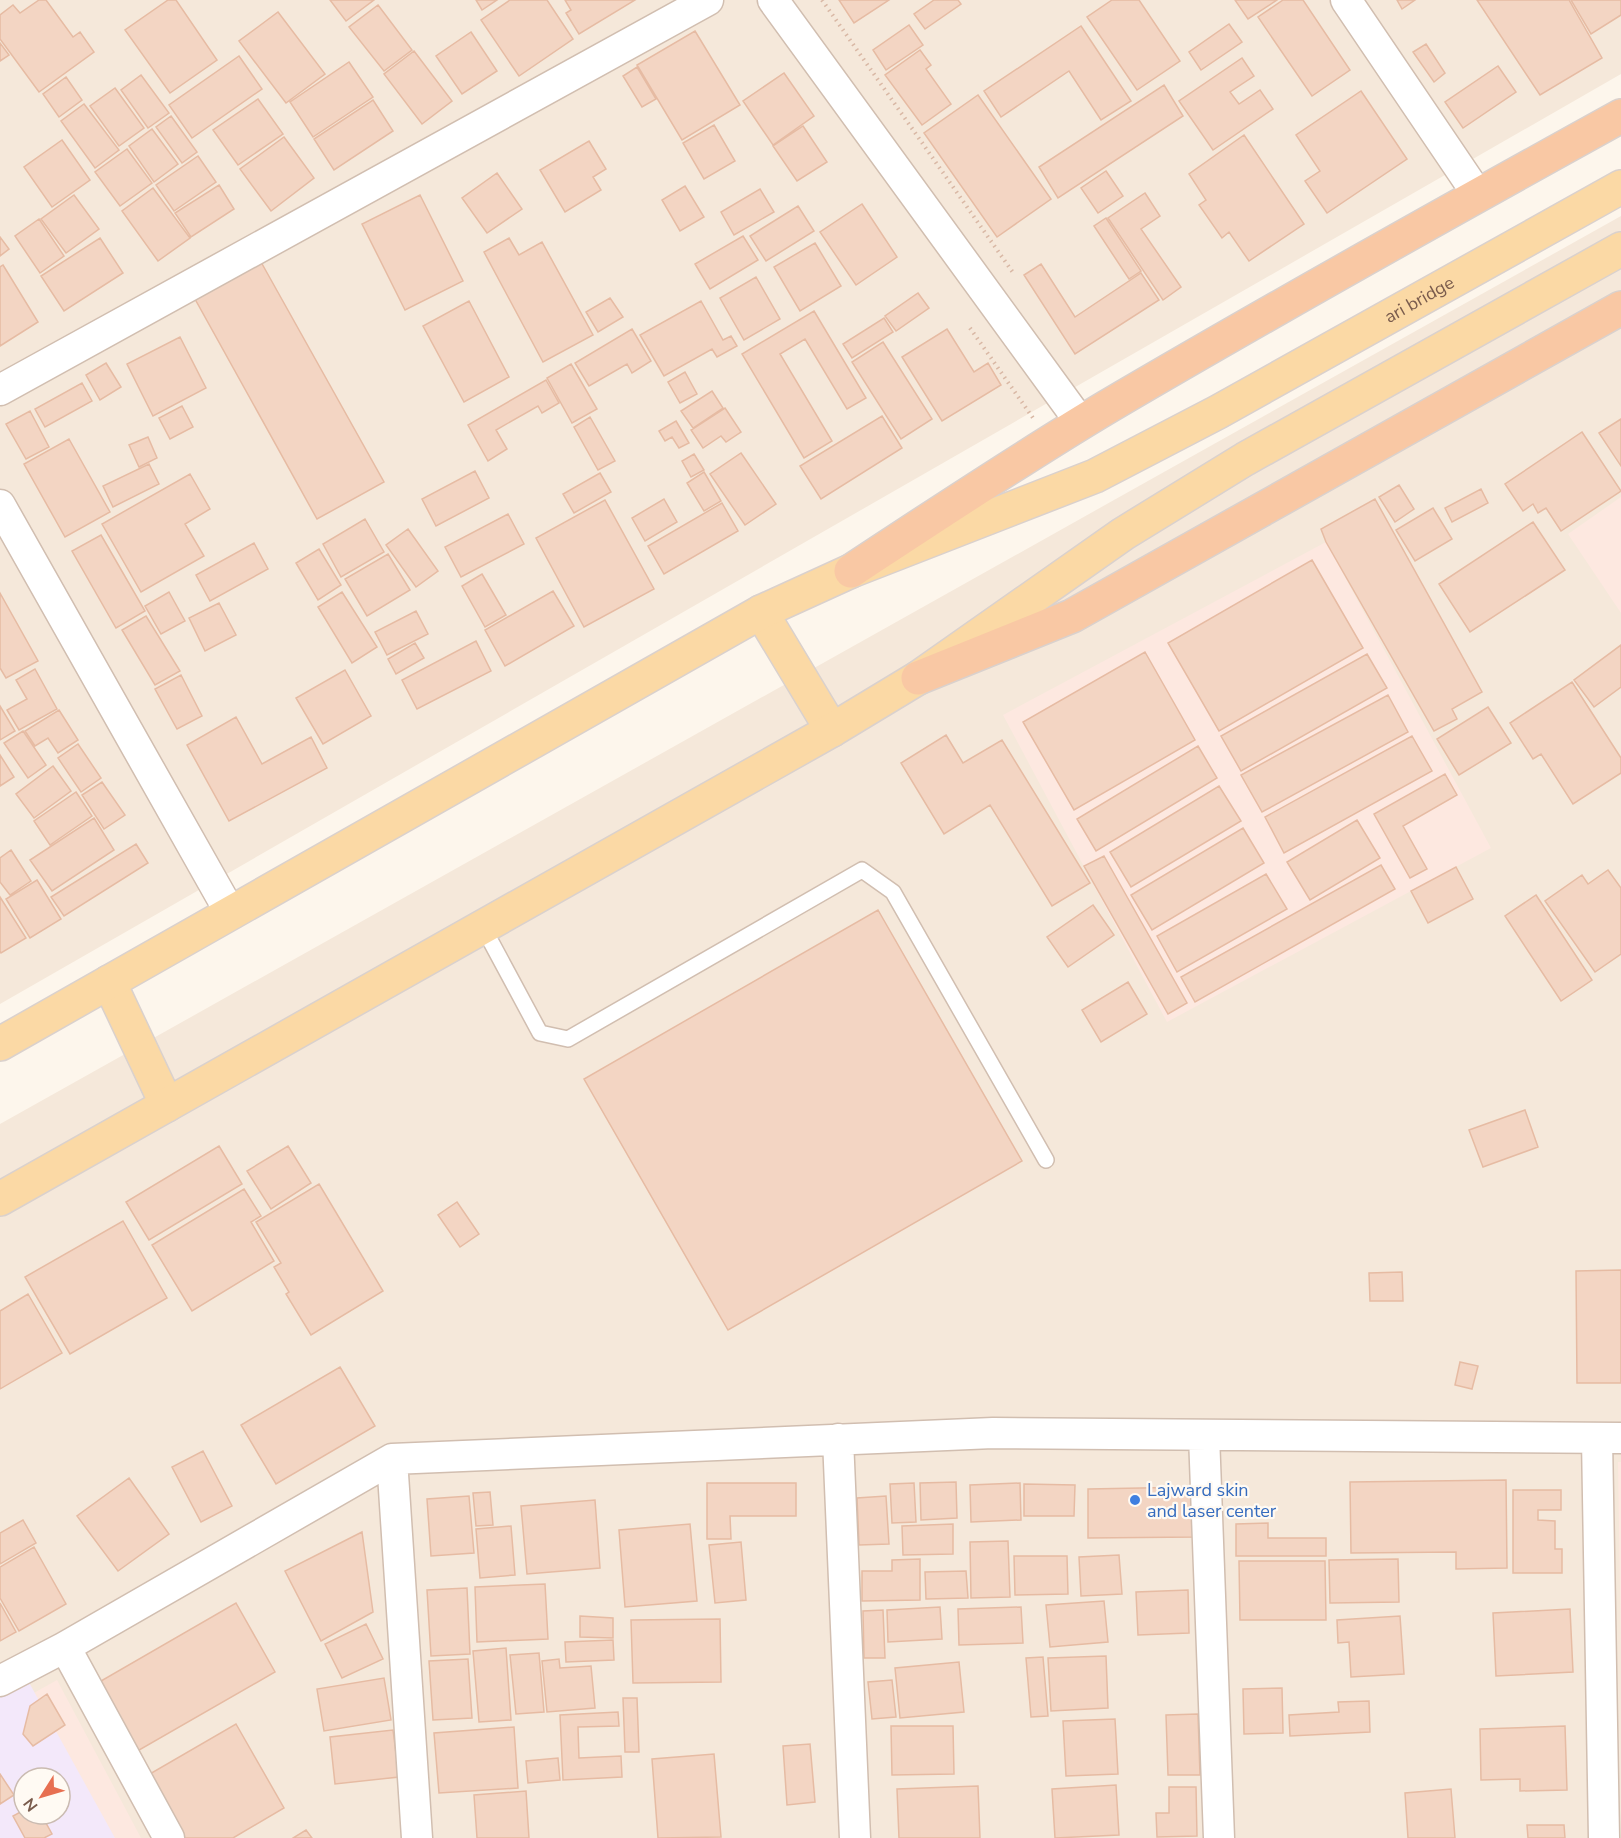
<svg xmlns="http://www.w3.org/2000/svg" width="1621" height="1838" font-family="'Nunito Sans',sans-serif">
	<style>
		.residential { fill: #f5e8da; fill-rule: evenodd }
		.commercial { fill: #fde8e0; fill-rule: evenodd }
		.education { fill: #f3e8fa; fill-rule: evenodd }
		.building { fill: #f3d5c3; stroke: #e6bba3; stroke-width: 1.5 }
		.lines { fill: none; stroke-linecap: round; stroke-linejoin: round }
		.service-casing { stroke: #d1beb0; stroke-width: 18 }
		.minor-casing { stroke: #d1beb0; stroke-width: 33 }
		.primary-casing { stroke: #dad1cd; stroke-width: 36 }
		.trunk-casing { stroke: #dad1cd; stroke-width: 36 }
		.path { stroke: #d9b8a5; stroke-width: 4; stroke-dasharray: 1.5 4.5; stroke-linecap: butt }
		.service { stroke: #fff; stroke-width: 15 }
		.minor { stroke: #fff; stroke-width: 30 }
		.primary { stroke: #fbd9a5; stroke-width: 33 }
		.trunk { stroke: #f9c8a4; stroke-width: 33 }
		.shop-dot { fill: #3f7fe0; stroke: #fffaf3; stroke-width: 2 }
		.labels { text-anchor: middle; stroke-width: 4.5; stroke-linejoin: round; paint-order: stroke }
		.street-label { font-size: 18px; fill: #7a5c4d; stroke: #fffaf3 }
		.shop-label { font-size: 18px; fill: #366cbe; stroke: #fffaf3; text-anchor: start }
	</style>
	<rect width="100%" height="100%" fill="#fdf6ec"/>
	<path class="residential" d="M0,0H1621V74L0,1004Z
		M1621,216V1838H0V1124ZM24,1778H60V1814H24Z"/>
	<path class="commercial" d="M1621,497V613L1568,534Z
		M1326,542L1491,848L1167,1022L1003,715Z
		M1618,1462H1621V1655Z
		M57,1680L141,1838H0V1712ZM24,1778H60V1814H24Z"/>
	<path class="education" d="M26,1677L115,1838H0V1692ZM24,1778H60V1814H24Z"/>
	<path class="building" d="M39,0H46L73,37L80,32L94,52L39,92L0,39V15L13,5L20,13Z
		M168,0H176L217,60L170,93L125,30Z
		M330,0H374L346,21Z
		M476,0H497L482,10Z
		M510,0H547L573,39L519,76L481,20Z
		M565,0H635L579,34L566,13L571,10Z
		M839,0H889L854,23Z
		M934,0H958L961,4L925,29L914,14Z
		M1112,0H1139L1180,61L1137,90L1087,17Z
		M1235,0H1277L1248,19Z
		M1283,0H1303L1350,70L1312,96L1258,17Z
		M1397,0H1415L1402,9Z
		M1477,0H1569L1602,58L1540,95Z
		M1571,0H1621V15L1591,34Z
		M378,5L412,50L384,71L349,27Z
		M278,12L325,74L286,103L239,41Z
		M1229,24L1242,42L1201,70L1189,52Z
		M909,25L923,45L886,70L873,50Z
		M1081,26L1131,101L1101,120L1069,71L1001,117L984,91Z
		M695,31L740,105L682,140L637,65Z
		M471,32L497,71L462,94L436,56Z
		M0,43L9,55L0,61Z
		M1426,44L1445,73L1434,82L1413,52Z
		M920,50L931,65L926,69L951,104L922,125L885,75Z
		M414,51L452,101L422,124L384,74Z
		M239,56L262,89L192,138L169,105Z
		M1242,58L1254,76L1230,92L1239,104L1260,90L1273,109L1213,150L1179,101Z
		M349,62L373,97L313,137L290,102Z
		M1498,66L1516,92L1463,128L1445,102Z
		M637,67L656,99L642,107L623,76Z
		M784,73L814,116L773,145L743,101Z
		M141,75L169,113L148,128L121,90Z
		M66,77L82,100L59,117L43,94Z
		M1164,85L1183,116L1058,198L1039,167Z
		M115,88L144,128L119,146L90,106Z
		M1361,91L1407,159L1327,213L1305,181L1320,171L1296,135Z
		M978,95L1051,199L997,237L924,133Z
		M258,99L283,134L238,165L213,130Z
		M373,100L393,131L334,170L314,139Z
		M84,104L119,150L95,168L61,121Z
		M171,116L197,152L182,163L156,127Z
		M714,125L735,161L704,179L683,143Z
		M803,126L827,162L797,181L773,146Z
		M152,129L178,164L154,182L129,146Z
		M1244,135L1304,224L1249,261L1229,232L1222,238L1199,205L1206,200L1189,174Z
		M284,137L314,178L271,211L240,169Z
		M62,140L90,180L52,207L24,167Z
		M589,141L606,169L593,177L601,190L565,212L540,170Z
		M127,149L152,183L120,206L95,172Z
		M198,156L216,182L174,211L156,185Z
		M1106,171L1123,196L1098,213L1081,188Z
		M497,173L522,209L487,233L462,198Z
		M219,185L234,209L191,237L175,213Z
		M685,186L704,217L680,231L662,200Z
		M153,188L190,238L158,261L122,211Z
		M760,189L774,212L734,235L721,212Z
		M1145,193L1160,216L1141,229L1181,287L1163,300L1108,218Z
		M74,195L99,229L66,253L41,219Z
		M420,195L463,281L405,310L362,224Z
		M862,204L897,257L856,285L820,232Z
		M798,206L814,231L766,261L750,236Z
		M1106,218L1141,271L1129,279L1094,226Z
		M39,219L64,256L40,273L15,236Z
		M743,236L758,260L710,289L695,264Z
		M0,237L9,249L0,256Z
		M100,238L123,273L64,311L41,276Z
		M509,238L519,255L542,242L593,335L543,362L484,252Z
		M815,243L841,286L800,311L774,267Z
		M261,262L384,482L317,519L195,299Z
		M1041,264L1075,317L1141,273L1159,300L1075,354L1024,275Z
		M3,265L38,322L0,346V267Z
		M756,277L780,319L744,340L720,298Z
		M918,293L929,308L896,331L885,316Z
		M610,298L623,317L598,332L586,312Z
		M469,301L509,377L464,402L423,326Z
		M701,301L723,340L731,336L737,346L717,357L712,349L664,376L640,335Z
		M814,311L866,398L847,409L805,339L780,354L832,441L804,458L742,354Z
		M884,318L893,332L852,358L843,344Z
		M632,329L651,361L632,373L627,364L589,386L575,363Z
		M947,329L974,372L988,363L1001,385L942,421L902,357Z
		M180,337L206,388L153,416L127,364Z
		M883,342L932,419L901,439L852,362Z
		M106,363L121,387L100,400L86,375Z
		M571,364L597,409L572,423L547,378Z
		M685,372L697,394L680,403L668,382Z
		M546,380L559,403L542,413L538,406L496,430L507,449L488,461L468,425Z
		M82,383L92,401L45,427L35,409Z
		M712,391L723,408L693,428L681,411Z
		M182,406L193,427L170,439L159,418Z
		M725,408L741,432L726,442L721,436L703,448L691,430Z
		M30,411L49,447L26,459L6,424Z
		M882,416L902,448L821,499L800,466Z
		M590,417L615,461L598,470L574,427Z
		M1621,419V466L1599,433Z
		M676,421L689,443L679,448L672,437L665,441L659,431Z
		M1582,432L1621,491L1561,531L1546,508L1538,513L1533,504L1523,511L1505,484Z
		M148,437L157,458L139,467L129,445Z
		M69,439L110,512L65,537L24,464Z
		M741,453L776,504L745,525L710,474Z
		M694,454L704,470L691,477L682,461Z
		M149,464L159,484L113,507L103,486Z
		M475,471L489,498L436,526L422,499Z
		M704,472L721,501L704,511L687,483Z
		M600,473L611,492L574,513L563,494Z
		M190,474L210,509L185,524L204,556L141,592L102,524Z
		M1399,485L1414,509L1395,522L1379,497Z
		M1481,489L1488,503L1452,522L1445,508Z
		M664,499L677,522L645,541L632,518Z
		M1375,499L1482,692L1452,709L1457,719L1434,731L1326,542L1321,529Z
		M605,500L654,589L584,627L536,538Z
		M722,503L738,531L664,574L648,546Z
		M1433,508L1452,539L1415,561L1396,530Z
		M508,514L524,544L461,577L445,547Z
		M365,519L384,552L341,577L323,544Z
		M1533,522L1565,570L1470,632L1439,584Z
		M408,529L438,571L416,587L386,545Z
		M101,535L145,611L116,628L72,551Z
		M254,543L268,569L210,601L196,575Z
		M319,549L341,585L318,600L296,563Z
		M388,554L410,590L367,616L345,579Z
		M1312,560L1363,648L1219,731L1168,643Z
		M482,574L506,615L485,627L462,586Z
		M553,591L574,626L505,666L485,630Z
		M169,592L185,621L161,634L145,606Z
		M342,592L377,647L352,663L318,607Z
		M0,593L38,661L6,678L0,668Z
		M219,603L236,635L205,651L189,618Z
		M416,611L428,634L387,655L375,632Z
		M146,616L180,671L155,685L122,630Z
		M476,641L491,671L417,709L402,680Z
		M415,643L424,658L396,674L388,659Z
		M1621,645V687L1594,707L1574,680Z
		M1145,652L1195,740L1074,810L1023,722Z
		M1367,654L1387,688L1241,771L1221,736Z
		M35,669L57,709L19,730L7,710L27,699L16,680Z
		M345,670L371,716L323,744L296,698Z
		M181,675L202,716L177,729L155,689Z
		M1572,682L1621,758V773L1573,804L1541,754L1533,759L1510,723Z
		M1388,695L1408,732L1262,812L1241,775Z
		M0,706L15,731L0,740Z
		M1488,707L1511,743L1459,775L1437,739Z
		M59,710L78,740L58,753L48,738L35,746L25,731Z
		M236,717L262,764L311,737L327,768L229,821L187,745Z
		M23,731L46,765L28,778L4,743Z
		M946,735L963,763L1002,740L1090,883L1052,906L990,805L944,834L901,763Z
		M1412,736L1432,771L1284,853L1265,817Z
		M78,744L101,778L81,792L58,758Z
		M1198,746L1217,778L1096,851L1077,819Z
		M0,755L14,777L0,786Z
		M53,766L71,791L34,818L16,794Z
		M1445,774L1457,795L1403,826L1427,869L1410,878L1374,814Z
		M102,782L125,815L104,829L82,795Z
		M1219,786L1241,821L1131,887L1110,852Z
		M76,792L92,816L50,845L34,821Z
		M94,818L114,850L52,891L30,860Z
		M1357,820L1380,858L1310,900L1287,862Z
		M1243,828L1264,863L1152,930L1131,895Z
		M136,844L148,863L64,916L51,897Z
		M11,850L31,881L10,895L0,882V858Z
		M1104,856L1187,1003L1168,1014L1084,866Z
		M1381,865L1395,889L1195,1002L1181,977Z
		M1456,867L1473,899L1428,923L1411,891Z
		M1608,870L1621,888V954L1595,972L1545,901L1582,875L1588,884Z
		M1266,874L1287,909L1177,972L1157,936Z
		M37,880L61,919L30,938L6,899Z
		M1536,895L1592,980L1561,1001L1505,916Z
		M0,897L26,938L1,953L0,951Z
		M1093,905L1114,935L1068,967L1047,937Z
		M878,910L1022,1161L728,1330L584,1079Z
		M1128,982L1147,1014L1101,1042L1082,1010Z
		M1525,1110L1538,1147L1483,1167L1469,1130Z
		M219,1146L242,1184L149,1240L126,1202Z
		M288,1146L311,1183L271,1209L247,1171Z
		M319,1184L383,1291L311,1335L286,1294L289,1292L274,1267L281,1263L256,1222Z
		M244,1189L261,1216L251,1222L274,1261L192,1311L152,1245Z
		M457,1202L479,1234L460,1247L438,1215Z
		M123,1221L167,1298L70,1354L25,1277Z
		M1621,1270V1383H1577L1576,1271Z
		M1402,1272L1403,1301H1370L1369,1273Z
		M28,1294L62,1353L0,1389V1311Z
		M1460,1362L1478,1366L1472,1389L1455,1385Z
		M340,1367L375,1426L276,1484L241,1425Z
		M203,1451L232,1506L201,1522L172,1467Z
		M129,1478L169,1534L118,1571L77,1516Z
		M1506,1480L1507,1568L1456,1569V1552L1351,1553L1350,1482Z
		M956,1482L957,1518L921,1520L920,1483Z
		M707,1483H796V1516H730L731,1539H707Z
		M914,1483L916,1522L892,1523L890,1484Z
		M1020,1483L1021,1520L971,1522L970,1485Z
		M1024,1484L1075,1485L1074,1516H1024Z
		M1195,1487L1196,1537L1088,1538V1489Z
		M1513,1490H1561V1510H1538V1520L1555,1521V1549H1562V1573H1513Z
		M490,1492L493,1525L476,1526L473,1493Z
		M469,1496L474,1553L431,1556L427,1499Z
		M886,1496L889,1544L859,1545L857,1498Z
		M595,1500L600,1568L527,1574L521,1506Z
		M23,1520L36,1543L0,1564V1533Z
		M1268,1523V1538H1326V1556H1236V1524Z
		M690,1524L697,1601L625,1607L619,1530Z
		M953,1524V1554L903,1555L902,1526Z
		M511,1526L515,1575L480,1578L476,1529Z
		M362,1532L373,1612L321,1641L285,1571Z
		M1008,1541L1010,1597L971,1598L970,1542Z
		M741,1542L746,1600L715,1603L709,1545Z
		M34,1547L66,1604L19,1631L0,1598V1567Z
		M1119,1555L1122,1594L1081,1596L1079,1557Z
		M1014,1556H1067L1068,1594L1015,1595Z
		M920,1559V1600L862,1601V1571H892V1560Z
		M1398,1559L1399,1602L1330,1603L1329,1560Z
		M1239,1561H1325L1326,1620H1240Z
		M966,1571L968,1598L926,1599L925,1572Z
		M545,1584L548,1639L477,1642L475,1587Z
		M467,1588L470,1654L431,1656L427,1590Z
		M1188,1590L1189,1633L1138,1635L1136,1592Z
		M1104,1601L1108,1642L1050,1647L1046,1605Z
		M0,1603L16,1632L0,1641Z
		M236,1603L275,1672L134,1753L94,1685Z
		M940,1607L942,1639L888,1642L887,1610Z
		M1021,1607L1023,1643L959,1645L958,1609Z
		M1570,1609L1573,1672L1496,1676L1493,1613Z
		M883,1610L885,1658H864L863,1611Z
		M580,1616L613,1618V1638L580,1637Z
		M1400,1616L1404,1674L1351,1677L1349,1642L1338,1643L1337,1620Z
		M720,1619L721,1682L633,1683L631,1620Z
		M366,1624L383,1659L342,1678L325,1644Z
		M613,1640L614,1660L566,1662L565,1642Z
		M506,1648L511,1720L479,1722L473,1651Z
		M539,1653L544,1712L516,1714L510,1655Z
		M1106,1656L1108,1708L1051,1711L1048,1658Z
		M1043,1657L1048,1716L1031,1717L1026,1658Z
		M468,1659L472,1718L433,1720L429,1661Z
		M559,1659L560,1668L591,1666L595,1708L547,1712L542,1661Z
		M959,1662L964,1712L900,1718L895,1668Z
		M384,1678L391,1720L324,1731L317,1689Z
		M892,1680L896,1717L872,1719L868,1682Z
		M1282,1688L1283,1733L1244,1734L1243,1689Z
		M47,1694L65,1725L33,1746L23,1734L30,1706Z
		M623,1698H637L639,1752H625Z
		M1369,1701L1370,1732L1290,1736L1289,1715L1339,1712L1338,1702Z
		M618,1712L619,1726L578,1727L579,1758L621,1756L622,1777L563,1780L560,1715Z
		M1198,1714L1200,1775H1168L1166,1715Z
		M1115,1719L1118,1774L1066,1776L1063,1721Z
		M236,1724L284,1808L233,1838H184L148,1775Z
		M891,1726H953L954,1774L892,1775Z
		M1565,1726L1567,1790L1520,1791V1779L1481,1780L1480,1729Z
		M514,1727L518,1788L439,1793L434,1733Z
		M393,1730L399,1777L335,1784L330,1737Z
		M810,1744L815,1802L787,1805L783,1746Z
		M714,1754L721,1837L658,1838L652,1759Z
		M558,1758L560,1780L528,1783L526,1761Z
		M0,1774L14,1795L0,1804Z
		M1116,1785L1119,1835L1055,1838L1052,1789Z
		M978,1786L980,1838H899L897,1789Z
		M1169,1787H1196L1197,1836L1157,1837L1156,1813H1169Z
		M1451,1789L1455,1838H1408L1405,1793Z
		M526,1791L529,1838H477L474,1795Z
		M24,1810V1814H41L52,1834L44,1838H25L13,1816Z
		M1527,1825H1564L1565,1838H1528Z
		M306,1830L312,1838H293Z"/>
	<g class="lines">
		<g class="service-casing">
			<path id="service" d="M483,927L540,1033L568,1039L862,870L893,892L1046,1160"/>
		</g>
		<g class="minor-casing">
			<path id="minor" d="M773,0L1081,423
				M1346,0L1478,195
				M0,390L708,0
				M0,505L231,914
				M1204,1435L1219,1838
				M838,1439L855,1838
				M1597,1439L1604,1838
				M392,1459L417,1838
				M65,1647L169,1838
				M0,1681L65,1647L392,1459L993,1433L1621,1438"/>
		</g>
		<g class="primary-casing">
			<g id="primary">
				<path d="M761,612L832,730"/>
				<path d="M109,982L167,1105"/>
				<path id="s1" d="M0,1044L761,612L851,571L1095,476L1218,412L1621,187"/>
				<path d="M0,1199L832,730L918,678L1123,534L1245,459L1621,249"/>
			</g>
		</g>
		<g class="trunk-casing">
			<path id="trunk" d="M851,571C936,515 1020,459 1107,407C1277,307 1449,211 1621,116
				M918,678L1072,616L1621,308"/>
		</g>
		<path class="path" d="M822,0L1014,274
			M970,328L1033,418"/>
		<use href="#service" class="service"/>
		<use href="#minor" class="minor"/>
		<use href="#primary" class="primary"/>
		<use href="#trunk" class="trunk"/>
	</g>
	<circle class="shop-dot" cx="1135" cy="1500" r="6"/>
	<g class="labels">
		<g class="street-label">
			<text dy="6" stroke="none"><textPath href="#s1" startOffset="1605">ari bridge</textPath></text>
		</g>
		<g class="shop-label">
			<text x="1147" y="1496">Lajward skin<tspan x="1147" dy="21">and laser center</tspan></text>
		</g>
	</g>
	<g transform="translate(42 1796) rotate(233)"><circle r="28" fill="#fffaf3" stroke="#cabbb1" stroke-width="1.5"/>
	<path d="M0-4.5L10 22L0 15L-10 22Z" fill="#e76f51"/>
	<text y="-9" font-size="16" font-weight="bold" text-anchor="middle" fill="#7a5c4d">N</text>
	</g>
</svg>
